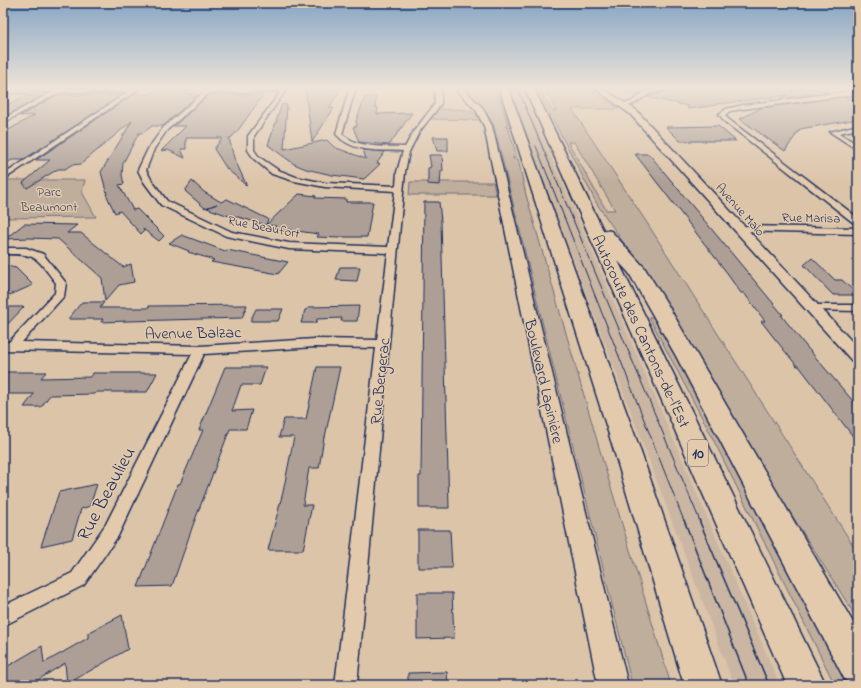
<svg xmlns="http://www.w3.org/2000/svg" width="861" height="688" font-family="'Indie Flower',sans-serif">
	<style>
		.built { fill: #cab6a2 }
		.green { fill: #c0ae9d; stroke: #6e6e7e; fill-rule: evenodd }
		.building { fill: #ad9f96; stroke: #1b2f5e }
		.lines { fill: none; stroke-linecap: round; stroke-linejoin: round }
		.minor-casing { stroke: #1b2f5e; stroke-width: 3 }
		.tertiary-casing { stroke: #1b2f5e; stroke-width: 3 }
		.secondary-casing { stroke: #1b2f5e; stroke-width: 3 }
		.motorway-casing { stroke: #1b2f5e; stroke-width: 3 }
		.minor { fill: #e4caac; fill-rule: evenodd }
		.tertiary { fill: #e4caac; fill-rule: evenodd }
		.secondary { fill: #e4caac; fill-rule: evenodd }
		.motorway { fill: #e4caac; fill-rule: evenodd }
		.tram-far1 { stroke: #1b2f5e; stroke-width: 1 }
		.tram { stroke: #1b2f5e; stroke-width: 1.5 }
		.labels { text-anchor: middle; stroke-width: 3; stroke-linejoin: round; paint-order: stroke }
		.far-park-label { font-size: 13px; fill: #2c3c64; stroke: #e4caac }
		.far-street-label { font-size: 13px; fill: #1b2f5e; stroke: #e4caac }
		.shield { fill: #e4caac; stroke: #575e75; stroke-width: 1 }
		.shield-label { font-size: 15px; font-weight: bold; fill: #1b2f5e }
		.street-label { font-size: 16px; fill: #1b2f5e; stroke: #e4caac }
		.near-street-label { font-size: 19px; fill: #1b2f5e; stroke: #e4caac }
	</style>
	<rect width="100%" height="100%" fill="#dcc4a9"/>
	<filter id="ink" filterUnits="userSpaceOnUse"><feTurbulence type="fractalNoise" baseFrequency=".025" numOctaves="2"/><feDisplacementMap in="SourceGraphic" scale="8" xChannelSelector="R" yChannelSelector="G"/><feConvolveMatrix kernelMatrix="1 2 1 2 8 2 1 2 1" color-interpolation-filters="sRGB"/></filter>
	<g filter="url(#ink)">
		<path class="built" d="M508,87H520L522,90L780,685H734Z"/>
		<path class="green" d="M462,87H496L508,125L505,126L508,127L517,157H513V159H518L526,195L605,468L671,685H632L494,126L485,111Z
			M536,87H539L552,111H556L543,87H587L619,109H572L647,223L858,553V620L776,490L683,330L597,204ZM568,142H574L615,210H606Z
			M440,109C453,110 474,106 480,120L431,119Z
			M7,180H85L82,192L96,217L3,218V183Z
			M410,182H493L496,195H409Z
			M649,317H656L852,685H835L710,433Z"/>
		<path class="building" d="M159,87H193L186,93L198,95L163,126H152L143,133H139L123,163L122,175L124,184L119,185L133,210L137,209L164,236L159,241L143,229L144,231L141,234L120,211L115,213L106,194H107L101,172L132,121L81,164L71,165L65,169H58L27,188L23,183L50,160H36L134,94H150Z
			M625,87H663L645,91L638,95L624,92Z
			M678,87H792V92L802,87H809L828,92L779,99L787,95L720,104L718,103L717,105L688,109V106L647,97L677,88Z
			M341,88L329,108H334L312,142L305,89Z
			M57,95H122L23,160H12L3,165V133L35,115L20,116Z
			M209,95H263L239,129L231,138H229L234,158L247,186L227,169L214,149L222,138H186V149H181L185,158L168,150L161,151L186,126H174Z
			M25,96H42L6,116H3V107Z
			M365,97H376L375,108L378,107L377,114L412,113L389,145L359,142L353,127L357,126L356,121Z
			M844,97L857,101L852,102L858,104V119L800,129L785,151L740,119L761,108Z
			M282,104L287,105L284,149L327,140L334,147L366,159L363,150L385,152L377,163L380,164L364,179L332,175L306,169L294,164L268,145Z
			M718,126L736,141H680L666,127Z
			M433,137H448V151H437Z
			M635,154H649L783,315H781L805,345L858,407V443L799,366H797L775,339L761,321H765L744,293H741L730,278H731Z
			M429,155H442L443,171H441L440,185L428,184V168L431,167Z
			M192,181L204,192L221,202L227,199L268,219L266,225L231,215L229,216L207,208L217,204L205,208L185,191Z
			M299,194L316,196L315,198L346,199V202H373L367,237H340L339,238L317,237L319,234L274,228L276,226L266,225Z
			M424,202H439L441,221L449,508H419V476H421Z
			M24,224L77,225L67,233H81L123,267L131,264L134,282L119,285L105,301L102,278L58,239L29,238L5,239Z
			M182,235L225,251L227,250L288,262L278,274L211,262L214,260L188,252L189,251L169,243Z
			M812,258L835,280H842L858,295H833L804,265Z
			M3,265L16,268L33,285L10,295L3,288Z
			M340,267H360L357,281L336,280Z
			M82,302H104L100,308H148L149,306L247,305L242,318L128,321L101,322L103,319H68Z
			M359,306L357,321H341L342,318L317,319L316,323H301L305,310L308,309L309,307Z
			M6,307H24L3,329V311Z
			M256,309H283L278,321H250Z
			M225,367H266L260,385H241L232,411L252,410L246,429H230L193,525L172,586L138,587L178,484H180L203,430H199Z
			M317,367H340L325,437H324L319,468H309L303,505H312L303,550H268L283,492L294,437H279L284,419H306Z
			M3,372H46L41,378L91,377L93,373H157L147,392H96L95,394L50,395L41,407H24L34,394H3Z
			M97,484L90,506L81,509L72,539L41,546L59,492Z
			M418,530H450L452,568H418Z
			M417,593H452L454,638L417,639Z
			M122,615L128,649L67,684L65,663L30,685H3V669L42,646L44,663L88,638V633Z
			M447,672L448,685H408V673Z"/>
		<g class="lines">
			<g class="minor-casing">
				<path id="minor" d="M288,87L254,136V150L259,157L278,170L296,177L325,183L396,186L397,172L403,151C380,150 352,153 336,134L350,87H356L342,134C359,149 384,146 405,147L414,131L435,104V87H441V104L419,132L409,152L405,172L357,685H335L376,348L315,347L204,354L118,536L84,585L3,626V606L72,573L106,524L192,354L3,350V342H9L55,293L56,283C35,256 38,254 3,254V248H26L43,254L66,283L64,296L22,342L200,346L315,339L377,340L388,253L289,249L226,236L161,205L144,182L138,170L148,149L163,128L206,90ZM281,91L248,136V150L254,159L272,174L294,181L325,187L395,191L388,247L289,243L232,232L167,201L152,181L146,170L154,149L167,130L209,93Z
					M669,87H677L649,94L634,104L623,107L620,105L630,102L645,92Z
					M134,88L137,90L136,91L3,180V175L128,92H60L3,123V119L52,92L3,93V89Z
					M858,90V94L743,109L730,111L725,115L728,119L858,218V225L855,224L724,121L719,114L726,109L743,105Z
					M858,125V129L839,133L858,145V150L830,132Z
					M740,226L858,228V234L737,231L736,229Z
					M812,305H858V311L808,310L806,308L808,306Z"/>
			</g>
			<g class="tertiary-casing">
				<path id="tertiary" d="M593,87H600L636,110L858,348V363L853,362L630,114Z"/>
			</g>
			<g class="secondary-casing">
				<path id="secondary" d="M453,87H461L482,107L492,126L628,685H598L484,126L476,110Z"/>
			</g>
			<g class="motorway-casing">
				<path id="motorway" d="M499,87H508L638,444L722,685H684L612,444Z
					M524,87H533L603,230L611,231L644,267L666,302L858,631V685L845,680L676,356L629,273L618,261L826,685H787Z"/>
			</g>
			<use href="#minor" class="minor"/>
			<use href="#tertiary" class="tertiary"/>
			<use href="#secondary" class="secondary"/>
			<use href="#motorway" class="motorway"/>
			<path class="tram-far1" d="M517,87L700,521
				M536,146L684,521"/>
			<path class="tram" d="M684,520L749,685
				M699,520L769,685"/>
		</g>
	</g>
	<linearGradient id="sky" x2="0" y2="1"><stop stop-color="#87a6c4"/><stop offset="0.48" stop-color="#efe4d8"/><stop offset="1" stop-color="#efe4d8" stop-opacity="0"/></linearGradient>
	<rect width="861" height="183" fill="url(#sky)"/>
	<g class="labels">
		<g class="far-park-label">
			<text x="49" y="196">Parc<tspan x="49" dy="15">Beaumont</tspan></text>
		</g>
		<g class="far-street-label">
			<text transform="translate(741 209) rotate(48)" y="5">Avenue Malo</text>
			<text transform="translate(811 217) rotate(1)" y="5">Rue Marisa</text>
			<text transform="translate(264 226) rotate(11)" y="5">Rue Beaufort</text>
		</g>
		<rect class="shield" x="688" y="440" width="20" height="26" rx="3"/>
		<g class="shield-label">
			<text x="698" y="458">10</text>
		</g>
		<g class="street-label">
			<text transform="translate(642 331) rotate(65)" y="6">Autoroute des Cantons-de-l'Est</text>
			<text transform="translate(193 332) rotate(-1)" y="6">Avenue Balzac</text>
			<text transform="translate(379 381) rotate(-84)" y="6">Rue Bergerac</text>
			<text transform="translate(545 381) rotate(77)" y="6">Boulevard Lapinière</text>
		</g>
		<g class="near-street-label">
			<text transform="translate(105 493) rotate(-62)" y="7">Rue Beaulieu</text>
		</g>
	</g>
	<rect width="861" height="688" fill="none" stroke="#e4caac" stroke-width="16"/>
	<rect x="8" y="8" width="845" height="672" fill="none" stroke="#1b2f5e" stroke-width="1.5" filter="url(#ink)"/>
</svg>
